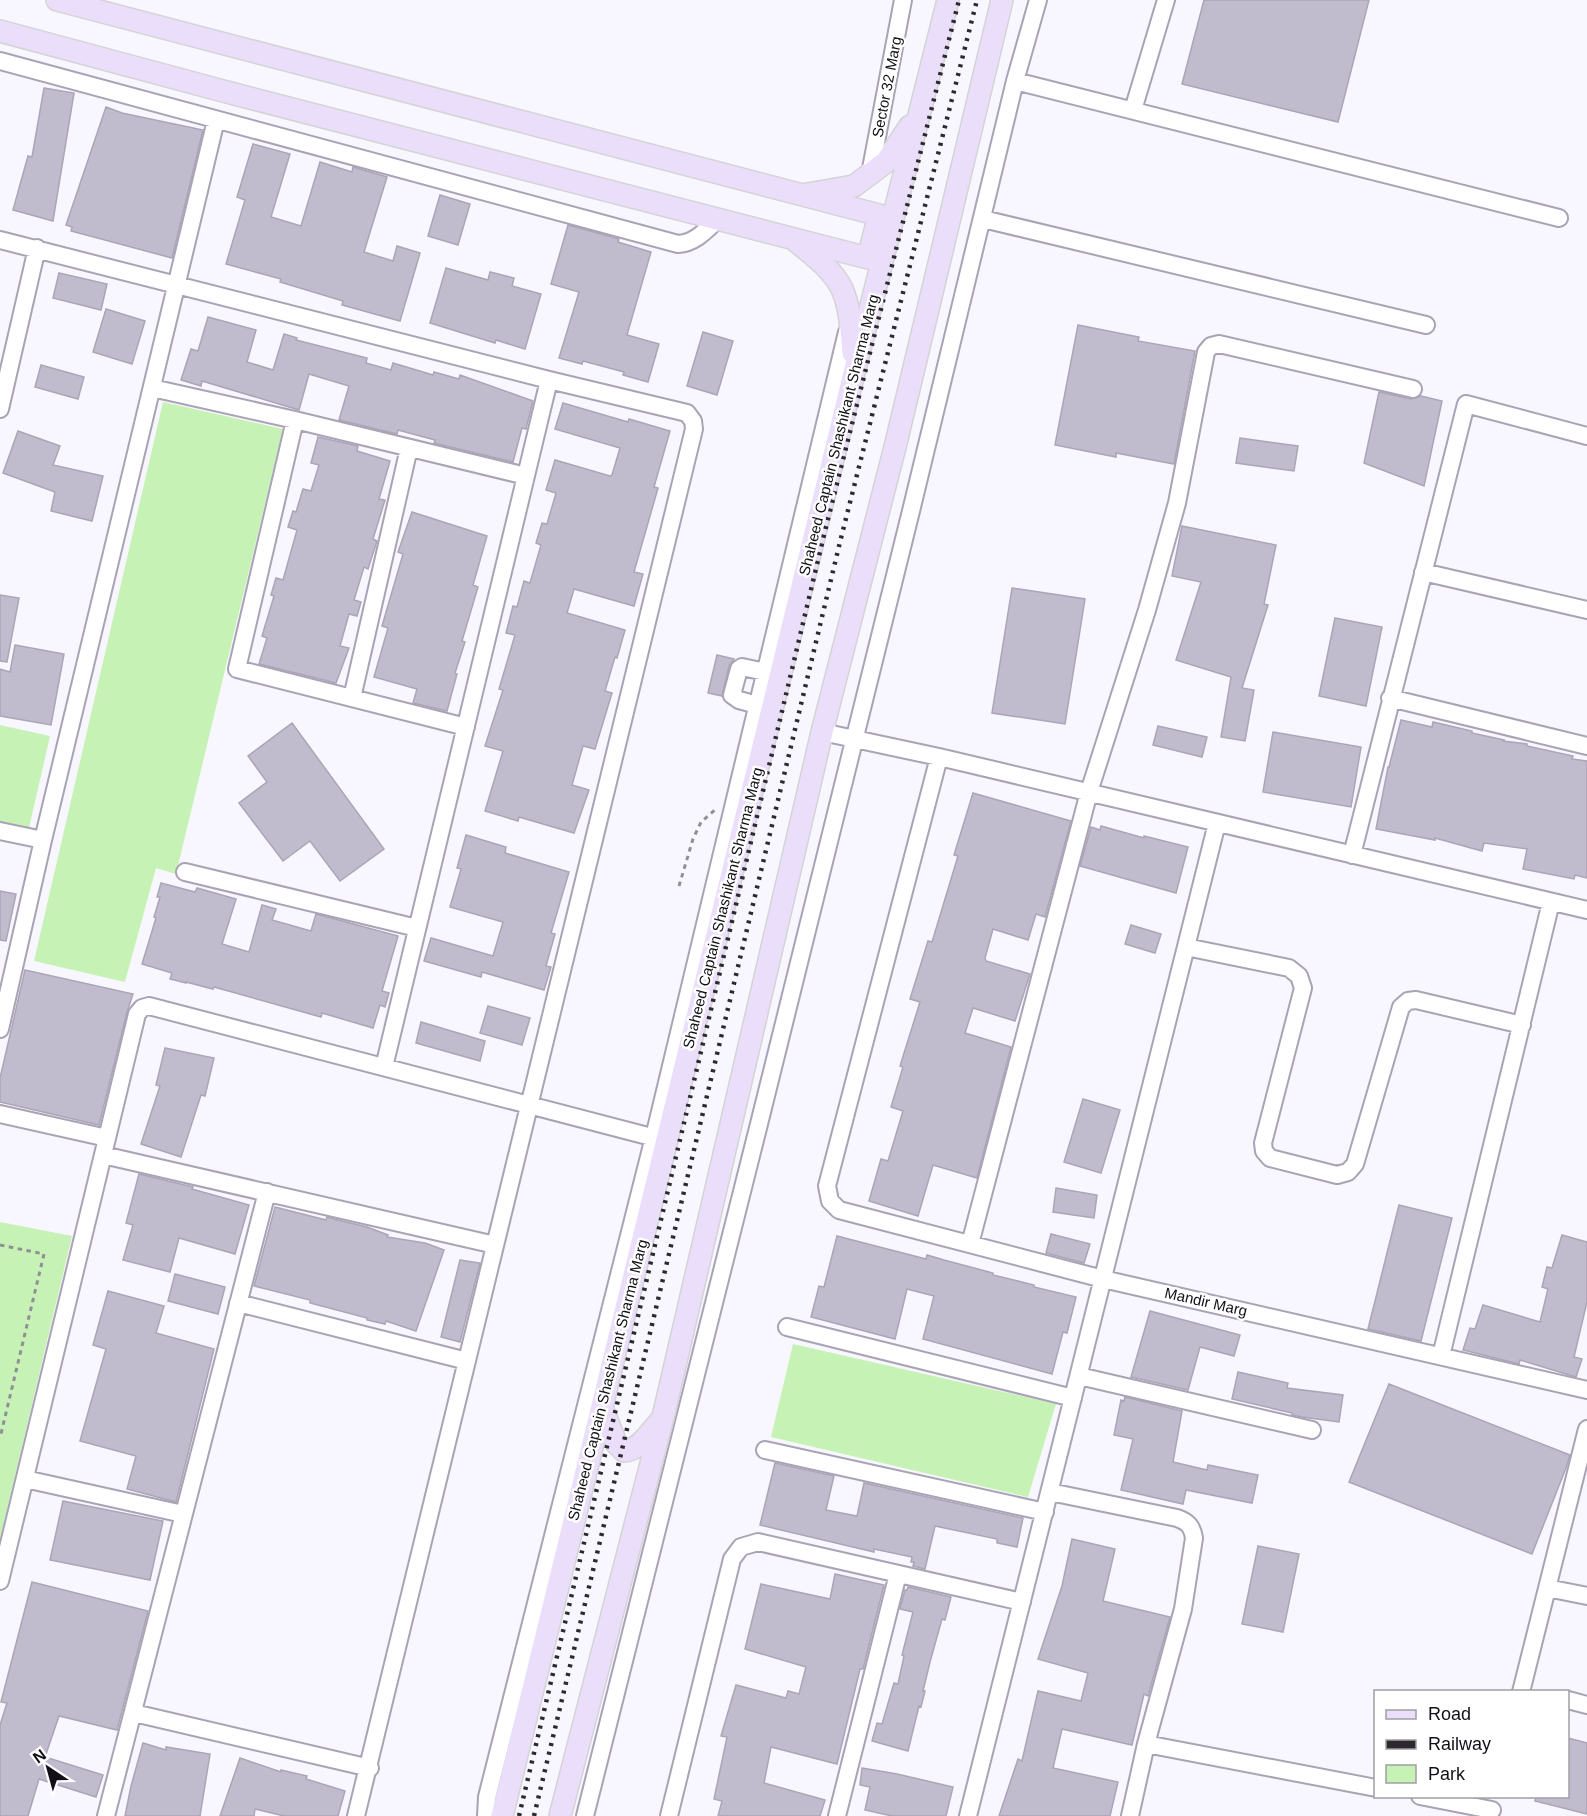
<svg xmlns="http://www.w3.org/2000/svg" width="1587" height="1816" font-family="Arial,sans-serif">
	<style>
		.green { fill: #c6f3b5 }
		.building { fill: #c1bbce; stroke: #aba5b7; stroke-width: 1.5 }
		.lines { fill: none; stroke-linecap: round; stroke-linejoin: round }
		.minor-casing { stroke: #a9a3b5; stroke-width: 20 }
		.major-casing { stroke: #d4d4d5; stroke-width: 24 }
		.path { stroke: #918f96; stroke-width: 3; stroke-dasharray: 4.5 4.5; stroke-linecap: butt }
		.minor { stroke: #fff; stroke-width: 16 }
		.major { stroke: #ebdefa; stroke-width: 21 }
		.rail { stroke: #2c2a30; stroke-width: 4.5; stroke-dasharray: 3 6; stroke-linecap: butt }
		.labels { text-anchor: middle; stroke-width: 5; stroke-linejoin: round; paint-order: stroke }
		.street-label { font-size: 15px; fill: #121016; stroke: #fff }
	</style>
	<rect width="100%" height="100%" fill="#f8f6fe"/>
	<path class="green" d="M163,402L283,429L176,874L156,868L125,982L34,961Z
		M0,725L50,736L27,837L0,829Z
		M0,1222L72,1236L0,1539Z
		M793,1344L1056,1404L1028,1497L771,1437Z"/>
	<path class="building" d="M1204,0H1369L1338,122L1182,84Z
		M44,88L74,93L53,221L13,210L28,156L32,157Z
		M106,107L122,113L203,130L172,258L71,231L72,227L66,225Z
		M253,144L290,154L271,217L301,226L320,162L352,172L353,167L387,177L364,252L393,261L397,246L420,253L400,321L342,305L343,301L280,282L281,279L226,264L245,200L237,197Z
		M440,195L470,204L458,245L428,236Z
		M568,225L619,239L618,242L651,252L627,335L659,344L648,382L623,375L624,372L583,361L582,364L559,358L579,292L551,284Z
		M446,268L488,280L490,272L514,278L512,286L541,294L525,349L496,340L495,343L430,323Z
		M59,273L107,284L101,310L53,298Z
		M106,309L145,321L132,364L93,352Z
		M208,317L256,330L247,362L273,370L284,334L297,338L296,340L367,358L366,363L391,370L393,363L433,375L434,372L459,379L460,375L533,401L526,429L522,428L513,462L434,443L435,440L398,430L397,434L339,420L349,386L309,374L299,410L202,381L201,386L181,380L191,349L198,351Z
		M1078,325L1139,337L1138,341L1195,351L1174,464L1116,453V457L1055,445Z
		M703,332L733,341L717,395L687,386Z
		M41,365L84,377L78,399L35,387Z
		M1379,392L1411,399L1421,396L1442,401L1424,486L1364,463Z
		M563,403L628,422L629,419L670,431L654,487L658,488L634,572L643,574L634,606L574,589L567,613L625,630L617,658L615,657L605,691L612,693L595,749L583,746L572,785L589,790L574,833L519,817L518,821L485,811L503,751L485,746L503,690L499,689L515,635L506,633L513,606L517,607L524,581L530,583L541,545L536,543L542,523L547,524L556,493L546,490L555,460L610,476L612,475L620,448L555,429Z
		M18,431L60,446L53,465L103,476L92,521L51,511L55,492L3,473Z
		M318,437L358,446L357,451L390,461L379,499L385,500L373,539L377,541L368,569L364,567L354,600L361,602L357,616L349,614L340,646L349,648L336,683L259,664L267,638L262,636L274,596L271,595L276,578L283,580L297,530L288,527L293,511L296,512L303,489L311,491L319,465L311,463Z
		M1240,438L1298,446L1294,471L1236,463Z
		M412,512L487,536L473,585L478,587L462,641L465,642L455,673L457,674L447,711L413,703L417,689L374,677L388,628L382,626L403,554L398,552Z
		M1182,526L1276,545L1264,604L1268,605L1242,688L1254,690L1245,741L1221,737L1231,677L1176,660L1201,582L1172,576Z
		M1012,588L1085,599L1065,724L992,713Z
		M0,595L19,598L7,662L0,661Z
		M1335,618L1382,627L1366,706L1319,696Z
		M15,645L64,654L51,725L0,716V669L10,672Z
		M717,655L734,659L729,666L722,696L708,693Z
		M1401,720L1432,727L1433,722L1472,731V733L1504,740L1503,741L1527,744V746L1573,756L1572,759L1587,761V878L1575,875L1574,879L1523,869L1527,849L1484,843L1482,851L1435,838V840L1376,829L1388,767H1389Z
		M292,723L384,849L340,881L310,841L283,861L239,803L267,782L248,756Z
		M1158,726L1207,737L1202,757L1153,745Z
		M1273,732L1361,747L1351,807L1263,792Z
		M973,793L1071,821L1045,917L1036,914L1028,940L993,929L985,958L986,961L1030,974L1015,1021L973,1008L965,1033L1011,1047L977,1178L933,1165L918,1216L869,1201L881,1159L888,1161L903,1111L891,1107L903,1067L900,1066L920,1002L910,999L928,941L932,942L958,856L954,855Z
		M1101,826L1144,838V836L1188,847L1176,893L1080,866L1091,827L1100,830Z
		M466,835L506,847L505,853L569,872L551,933L555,934L546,966L551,967L544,990L482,972L481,977L424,961L431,938L493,956L503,922L450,907L461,869L457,868Z
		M161,883L195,892L197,888L236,899L222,944L249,952L262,905L276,909L272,920L311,931L316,914L398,936L382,991L389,993L385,1007L380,1005L373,1028L322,1013L321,1017L214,987L213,989L186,982V983L170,979L172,973L142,964L156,918L154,917L160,897H157Z
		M0,891L16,894L6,941L0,940Z
		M1131,925L1161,934L1155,953L1125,944Z
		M25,970L133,994L127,1012L99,1125L0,1102V1078Z
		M488,1006L530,1018L522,1045L480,1033Z
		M421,1022L485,1041L480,1061L416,1043Z
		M165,1048L214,1058L205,1096L201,1095L181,1157L141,1144L160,1086L156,1085Z
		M1083,1099L1120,1110L1101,1173L1064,1162Z
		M139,1174L193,1187L192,1189L249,1205L235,1254L179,1238L170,1272L123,1260L133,1225L126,1223Z
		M1056,1188L1097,1195L1094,1218L1053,1212Z
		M1399,1205L1452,1218L1421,1341L1368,1329Z
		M275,1207L326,1220L327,1217L334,1219L367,1227L388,1235L387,1237L425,1243L444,1250L416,1331L386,1321L385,1324L367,1320V1318L310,1303V1300L254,1286Z
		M1051,1234L1090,1244L1084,1263L1046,1253Z
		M1562,1235L1587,1242V1302L1574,1357L1582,1359L1576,1377L1520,1360L1519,1364L1463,1350L1470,1328L1475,1329L1483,1305L1540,1322L1548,1289L1542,1287L1547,1267L1552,1268Z
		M837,1236L926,1259L927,1255L944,1260L993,1273V1275L1034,1285V1287L1076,1297L1067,1333L1063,1332L1052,1374L923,1339L934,1296L907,1289L895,1339L811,1317L819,1286L824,1287Z
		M460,1260L480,1263L460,1342L441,1337Z
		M175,1274L225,1287L218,1314L168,1301Z
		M108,1291L164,1306L156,1333L214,1349L176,1502L127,1489L136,1456L80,1441L106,1349L93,1345Z
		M1150,1311L1240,1335L1234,1356L1200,1347L1188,1390L1131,1377Z
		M1238,1372L1288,1383L1287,1388L1343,1395L1339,1422L1302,1417L1292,1415V1413L1232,1399Z
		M1389,1384L1570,1455L1566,1468L1532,1554L1349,1482Z
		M1125,1397L1182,1411L1173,1462L1207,1470L1208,1465L1258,1475L1252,1503L1186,1490L1183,1504L1121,1490L1133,1439L1114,1435L1121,1400L1124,1401Z
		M775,1463L834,1476L826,1510L857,1516L864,1483L1023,1518L1017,1547L997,1543V1539L935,1526L925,1569L913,1566L914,1562H911L912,1557L874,1549V1552L760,1525Z
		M63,1501L163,1521L150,1580L50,1560Z
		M1072,1539L1115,1549L1103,1601L1170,1617L1148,1696L1144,1694L1132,1745L1062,1729L1053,1768L1118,1782L1110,1816H999L1018,1759L1022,1761L1038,1691L1081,1701L1088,1673L1038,1659L1062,1586Z
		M1258,1546L1299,1554L1283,1632L1242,1624Z
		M835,1574L884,1585L863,1669H860L837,1764L771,1747L764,1783L825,1800L820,1816H718L722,1801L714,1799L727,1737L721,1736L736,1685L786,1698L788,1691L799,1694L806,1667L745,1649L761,1584L830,1599Z
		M32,1582L148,1611L117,1730L59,1716L45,1757L103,1775L96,1797L39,1779L28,1816H0V1725L7,1703L1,1702Z
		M908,1587L951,1597L945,1620L942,1619L930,1662L923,1691H925L921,1707L919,1706L908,1751L872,1741L877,1723L882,1724L894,1683L898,1684L904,1656L902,1655L913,1612L900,1609L905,1590H907Z
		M1568,1738L1587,1743V1814L1535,1801L1536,1797H1568Z
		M143,1743L166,1750V1747L210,1754L200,1816H125L131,1786Z
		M240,1758L281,1772V1770L307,1776L306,1779L345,1791L338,1816H284L255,1809L254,1816H220Z
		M862,1768L897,1774L953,1787L946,1816H892L865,1810L870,1787L860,1785Z"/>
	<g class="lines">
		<g class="minor-casing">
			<path id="minor" d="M0,61L678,244C696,243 707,229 719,218
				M1015,81L1559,218
				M1133,110L1166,0
				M870,174L903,0
				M983,219L1426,325
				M0,240L549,380L687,413L693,421L694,429L356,1816
				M152,388L295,420L526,476
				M0,409L37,248
				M295,420L237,669L466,727
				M1423,572L1587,610
				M352,698L409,448
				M1390,698L1587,746
				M757,705L739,700L732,695L739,669L742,667L765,672
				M822,732L939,757L1587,910
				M939,757L827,1186L830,1201L839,1210L1103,1279L1587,1390
				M0,831L43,840
				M1352,855L1466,404L1587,436
				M185,872L417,928
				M1186,947L1289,968L1299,976L1303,988L1263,1143L1264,1151L1270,1158L1337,1175L1348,1172L1355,1164L1401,1007L1408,1001L1416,1000L1522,1025
				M0,1029L43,840L216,120
				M384,1067L549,380
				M0,1114L107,1138
				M103,1155L495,1245
				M970,1244L1089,792L1147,610L1177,503L1206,352L1211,346L1219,344L1413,389
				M238,1303L467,1361
				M787,1327L1073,1398
				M1441,1356L1551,902
				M1079,1376L1312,1430
				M765,1450L1045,1512
				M25,1479L183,1514
				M1050,1492L1177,1518C1188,1522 1192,1526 1194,1538L1183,1609L1146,1744L1130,1816
				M0,1581L137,1014L142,1008L149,1006L663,1140
				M1547,1588L1587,1596
				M1521,1692L1587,1429
				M1568,1700L1587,1705
				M134,1713L370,1768
				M1146,1744L1376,1788
				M1420,1796L1492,1810
				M106,1816L267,1192
				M486,1816L487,1797L654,1137L847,332
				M585,1816L759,1124L911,511L1015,81L1038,0
				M669,1816L732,1559L741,1547L758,1542L1022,1602
				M837,1816L898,1574
				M968,1816L1217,823"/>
		</g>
		<g class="major-casing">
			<path id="major" d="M0,31L223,91L868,258L879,215L57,0
				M807,194L854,186L886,162L910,126
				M797,242C813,255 833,270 842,289C851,309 851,332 853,353
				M602,1407L616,1443L624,1451C639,1451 651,1431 661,1420
				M502,1816L855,369L948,0
				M560,1816L663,1417L822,732L896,443L1002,0"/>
		</g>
		<path class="path" d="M679,886L693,839L701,822L716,809
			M0,1245L44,1254L0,1438"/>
		<use href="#minor" class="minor"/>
		<use href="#major" class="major"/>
		<path class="rail" d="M519,1816L824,535L959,0
			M534,1816L840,542L977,0"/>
	</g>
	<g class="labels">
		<g class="street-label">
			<text transform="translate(887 87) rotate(-79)" y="5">Sector 32 Marg</text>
			<text transform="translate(839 435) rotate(-76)" y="5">Shaheed Captain Shashikant Sharma Marg</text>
			<text transform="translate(723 908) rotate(-76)" y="5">Shaheed Captain Shashikant Sharma Marg</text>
			<text transform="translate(1206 1302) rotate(13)" y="5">Mandir Marg</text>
			<text transform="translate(608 1380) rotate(-76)" y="5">Shaheed Captain Shashikant Sharma Marg</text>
		</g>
	</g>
	<rect x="1374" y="1690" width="195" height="108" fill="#ffffff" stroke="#a09fa2" stroke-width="1.5"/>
	<rect x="1386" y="1710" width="30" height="9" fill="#ebdefa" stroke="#a09fa2" stroke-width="1.5"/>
	<text x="1428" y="1720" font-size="18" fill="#121016">Road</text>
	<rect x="1386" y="1740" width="30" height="9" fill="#2c2a30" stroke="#a09fa2" stroke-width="1.5"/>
	<text x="1428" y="1750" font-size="18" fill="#121016">Railway</text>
	<rect x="1386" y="1765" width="30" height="18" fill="#c6f3b5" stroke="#a09fa2" stroke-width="1.5"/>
	<text x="1428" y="1780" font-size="18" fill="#121016">Park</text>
	<g transform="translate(48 1768) rotate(324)" stroke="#ffffff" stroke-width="4.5" paint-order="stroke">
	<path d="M0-4.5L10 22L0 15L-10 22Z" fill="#121016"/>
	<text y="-9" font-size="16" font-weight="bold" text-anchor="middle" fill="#121016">N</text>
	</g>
</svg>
